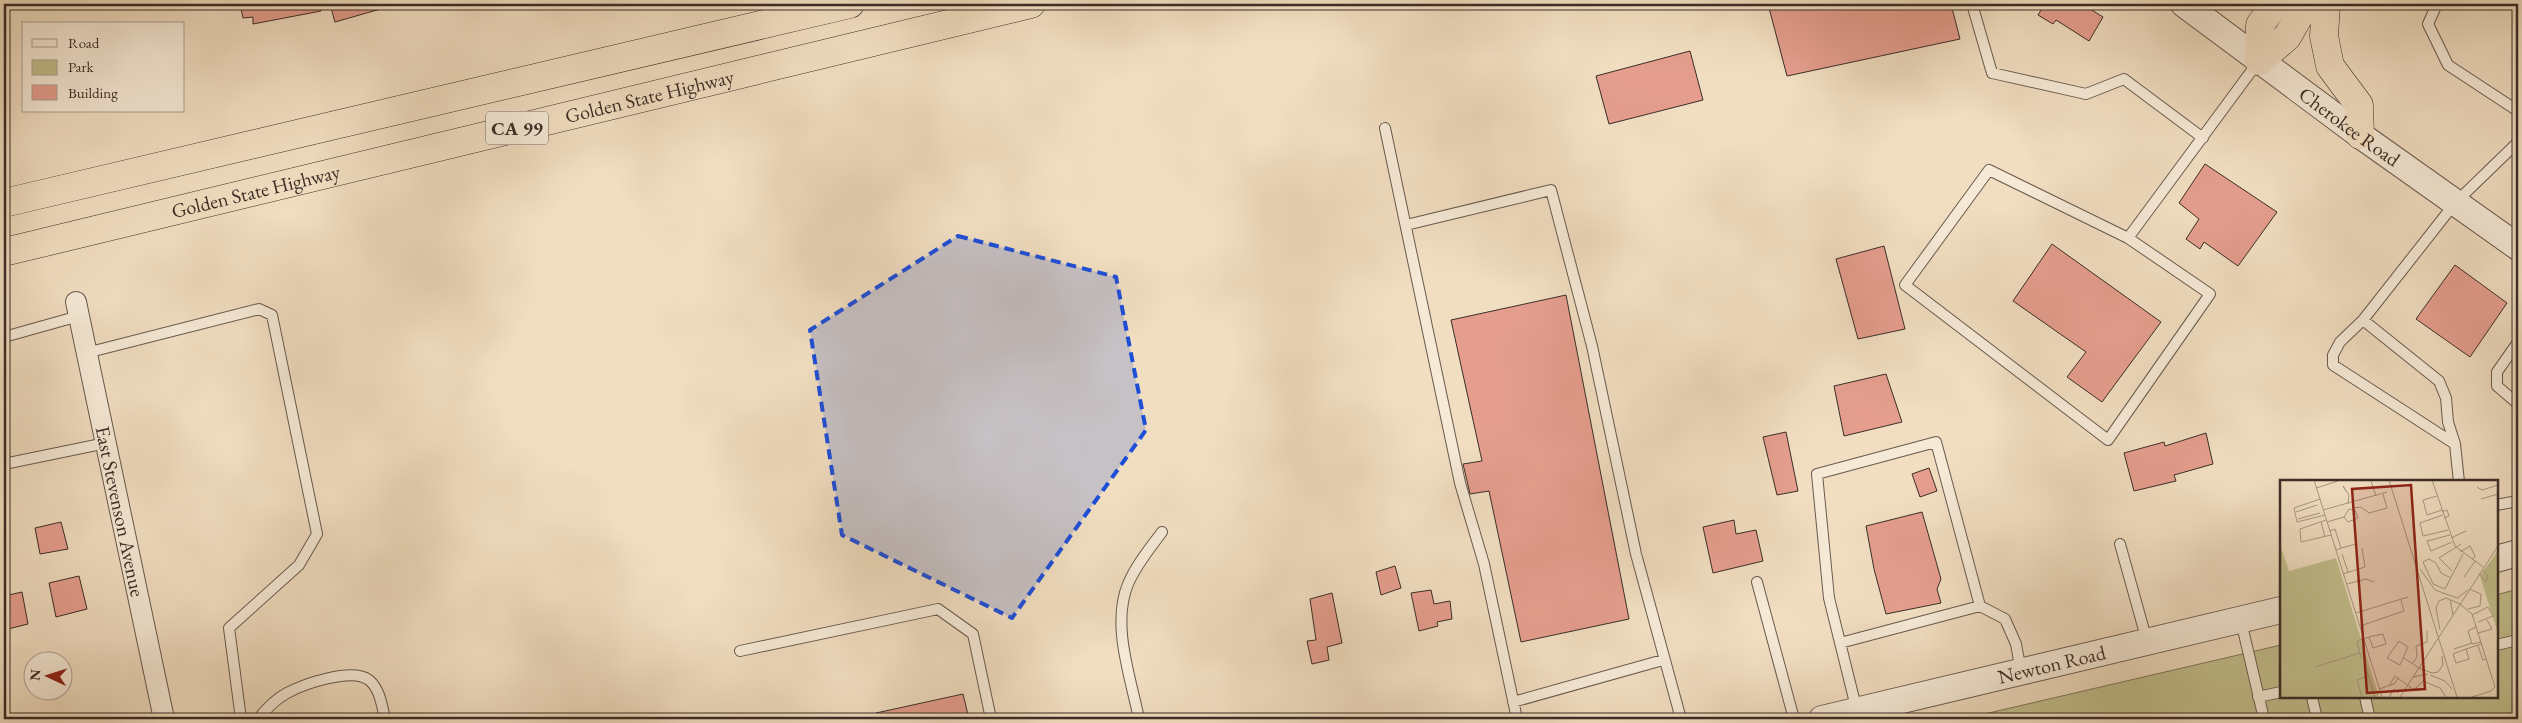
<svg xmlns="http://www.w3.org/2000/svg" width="2522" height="723" font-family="'EB Garamond',serif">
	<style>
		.green { fill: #c2bf8d; stroke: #7e765a }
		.building { fill: #e59e8e; stroke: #3b2d27 }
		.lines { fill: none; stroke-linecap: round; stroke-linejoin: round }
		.service-casing { stroke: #68594e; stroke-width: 12 }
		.minor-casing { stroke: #68594e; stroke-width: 22 }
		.tertiary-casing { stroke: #68594e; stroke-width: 28 }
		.motorway-casing { stroke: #3b2d27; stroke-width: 29 }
		.service { stroke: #f6ead7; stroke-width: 10 }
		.minor { stroke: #f6ead7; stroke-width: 20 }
		.tertiary { stroke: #f6ead7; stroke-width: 26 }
		.motorway { stroke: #f1dec1; stroke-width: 28 }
		.marked { fill: #1d4ed8; fill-opacity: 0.2; stroke: #1d4ed8; stroke-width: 4; stroke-dasharray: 10 6; stroke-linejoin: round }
		.labels { text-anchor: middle; stroke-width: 4.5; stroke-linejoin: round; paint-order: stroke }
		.shield { fill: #f6ead7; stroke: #73665c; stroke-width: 1 }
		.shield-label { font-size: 19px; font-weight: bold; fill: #3b2d27 }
		.street-label { font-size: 20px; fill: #3b2d27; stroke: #f6ead7 }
		.inset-road { fill: none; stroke: #a89783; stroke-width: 1 }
		.view { fill: #8f2418; fill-opacity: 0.15; stroke: #8f2418; stroke-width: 2.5 }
		.inset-edge { fill: none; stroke: #3b2d27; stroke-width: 2.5 }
	</style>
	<rect width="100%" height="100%" fill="#f1dec1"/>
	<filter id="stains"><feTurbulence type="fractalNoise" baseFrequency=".004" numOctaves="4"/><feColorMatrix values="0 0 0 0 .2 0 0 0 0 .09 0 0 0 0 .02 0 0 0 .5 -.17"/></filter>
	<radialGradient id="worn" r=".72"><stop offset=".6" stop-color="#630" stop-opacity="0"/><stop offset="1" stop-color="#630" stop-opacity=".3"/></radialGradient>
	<path class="green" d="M2518,589V719H1963L2281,645V697H2496V595Z"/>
	<path class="building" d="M240,4H320L321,11L253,24V17L243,18Z
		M330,4H384V8L335,22Z
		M1768,4H1951L1960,39L1787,76Z
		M2045,4H2082L2103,17L2089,41L2056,20L2053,24L2038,15Z
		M1690,51L1703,100L1609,124L1596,76Z
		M2205,164L2277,212L2238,266L2204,242L2200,249L2186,239L2199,219L2179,203Z
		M2052,244L2161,322L2102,402L2067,377L2086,352L2013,301Z
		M1884,246L1905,329L1858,339L1836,259Z
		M2455,265L2507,303L2470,357L2416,319Z
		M1566,295L1629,619L1521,642L1489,491L1470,494L1467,481L1463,464L1482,461L1451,320Z
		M1886,374L1902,422L1844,436L1834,386Z
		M1786,432L1798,491L1777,495L1763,437Z
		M2206,433L2213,464L2174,475L2176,481L2134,491L2124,453L2164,442L2165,446Z
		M1929,468L1937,491L1920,497L1912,474Z
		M1922,512L1941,579L1937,589L1941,603L1886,614L1874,569L1866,526Z
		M1734,520L1736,534L1756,530L1763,561L1713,573L1703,527Z
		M61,522L68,549L40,554L35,528Z
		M1395,566L1401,588L1381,595L1376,572Z
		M79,576L87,609L56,617L49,583Z
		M1431,590L1434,604L1450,601L1452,619L1437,622L1438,626L1419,631L1411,593Z
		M22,592L28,624L4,630V596Z
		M1332,593L1342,643L1327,647L1329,660L1312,664L1307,641L1316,640L1310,599Z
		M963,694L969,719H877L876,713Z"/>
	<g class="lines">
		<g class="service-casing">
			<path id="service" d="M1972,4L1992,73L2086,94L2124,79L2203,138
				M2437,4L2428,24L2448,65L2518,111
				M1385,128L1460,483L1484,564L1517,719
				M1989,170L2128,238L2210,294L2108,440L1905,285Z
				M1406,225L1551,190L1592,346L1636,554L1681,719
				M2128,238L2258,62
				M2363,320L2439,381L2446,398L2448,422L2455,444L2459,482
				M4,337L79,316
				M2518,342L2497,372V386L2518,404
				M86,353L259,309L272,315L317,534L299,565L229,628L241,719
				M2455,444L2333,365V355L2340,342L2363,320L2455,203L2518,142
				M4,464L106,443
				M2496,505L2518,501
				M2120,544L2147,641
				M1757,582L1794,719
				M1980,606L2005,619L2016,644L2021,671
				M2241,621L2264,719
				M1840,643L1980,606L1936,442L1817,474L1829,598L1857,711
				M2496,645L2518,640
				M740,651L938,609L973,634L991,719
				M2258,697L2281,692
				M2312,697L2317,719
				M2365,697L2370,719
				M1513,702L1663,660
				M258,719C266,709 276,699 287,693C304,684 352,667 369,680C380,689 382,706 385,719
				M1139,719C1131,678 1111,625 1128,584C1136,565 1150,548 1162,532"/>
		</g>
		<g class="minor-casing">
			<g id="minor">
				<path id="s1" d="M76,302L164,719"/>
			</g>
		</g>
		<g class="tertiary-casing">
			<g id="tertiary">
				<path id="s2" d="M2184,4L2360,135L2518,247"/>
				<path d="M2496,559L2518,553"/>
				<path id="s3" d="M1822,719L2281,610"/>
			</g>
		</g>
		<g class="motorway-casing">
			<g id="motorway">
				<path d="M2326,4L2324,36L2330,66L2359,105L2360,135"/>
				<path d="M2259,61L2287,37L2306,4"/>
				<path d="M2259,61L2260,25L2275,4"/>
				<path d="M4,203L850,4"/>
				<path id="s4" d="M4,252L1031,4"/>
			</g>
		</g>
		<use href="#service" class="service"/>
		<use href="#minor" class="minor"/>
		<use href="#tertiary" class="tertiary"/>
		<use href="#motorway" class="motorway"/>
	</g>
	<path class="marked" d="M958,236L1116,277L1146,430L1012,618L842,535L810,330Z"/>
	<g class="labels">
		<rect class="shield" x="486" y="111.5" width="62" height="33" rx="4"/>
		<g class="shield-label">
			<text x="517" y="135">CA 99</text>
		</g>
		<g class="street-label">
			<text dy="7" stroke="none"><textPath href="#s4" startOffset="664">Golden State Highway</textPath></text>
			<text dy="7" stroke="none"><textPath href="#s2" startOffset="206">Cherokee Road</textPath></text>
			<text dy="7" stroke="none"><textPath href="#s4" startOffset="259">Golden State Highway</textPath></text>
			<text dy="7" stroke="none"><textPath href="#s1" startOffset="214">East Stevenson Avenue</textPath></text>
			<text dy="7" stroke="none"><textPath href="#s3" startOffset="236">Newton Road</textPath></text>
		</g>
	</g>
	<g transform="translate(2280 480)">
		<rect width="218" height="218" fill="#f1dec1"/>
		<path d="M0,65L9,91L56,78L99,217H0ZM217,72V150L200,96Z" fill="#c2bf8d"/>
		<path class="inset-road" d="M34,0L102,217M109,0L177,217M152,0L175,66L203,87M91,1L96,16M197,7L202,10L218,5M36,8L58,1M66,11L63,6L69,15L68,24M157,16L143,20L147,35L162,30M40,19L14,28L17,42L45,35M201,19L218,14M73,28L81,27L89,33L107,28L103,14M43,30L107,12M16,32L37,25M162,32L167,30L169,36L164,38M163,35L140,43L143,56L168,50M18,39L40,33M46,40L20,49L21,62L51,55M41,42L45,57M47,42L64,37L69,29L75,30L78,38L68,42L64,37M50,51L55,49L61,68L56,70M170,55L147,61L151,71L172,62M171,58L186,51M61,68L76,64M180,72L190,66L195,76L192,80M62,74L68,92M140,89L155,110L177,118L188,110M172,91L159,78L181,64M199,93L206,102L208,96L202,90M63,94L85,87L82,68M184,97L195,81M171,98L161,93L156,83L149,79L143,82L153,104L165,109L183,74M67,104L86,99L94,102M170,120L173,135M180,124L192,134L215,207L211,211L192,217M188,129L200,126L201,114L189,109M76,133L128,117M192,135L208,127L213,136L198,142M80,146L124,131L121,120M196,147L188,151L192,164L201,162M160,150L156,128L159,121L166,118L180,124M198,153L212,149L207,140M119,161L128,167L120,185L107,178ZM198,166L203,180L206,179M174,169L192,163M186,169L189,179L176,183L173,174L186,169L195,166L202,164M81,178L77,161L86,158L93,156L103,154L106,164L93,168L89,157M124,178L139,188M132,184L137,177L136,166L147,162V151M35,187L80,173M139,188L152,193L158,192L163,185L162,176M87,191L95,217M150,195L165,201L172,209M133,197L148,194M109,206L115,196L134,210L143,201L160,208L166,217M99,209L114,204L118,198M82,217L77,200L88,196M109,217L114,209L119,213M120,217L218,66"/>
		<path class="view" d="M131,5L145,209L87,213L72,9Z"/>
		<rect width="218" height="218" class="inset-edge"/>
	</g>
	<rect width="2522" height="723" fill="none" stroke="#f1dec1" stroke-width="20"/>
	<rect x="5" y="5" width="2512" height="713" fill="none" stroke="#3b2d27" stroke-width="2.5"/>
	<rect x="10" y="10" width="2502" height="703" fill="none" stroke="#3b2d27"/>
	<rect x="22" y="22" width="162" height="90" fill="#f6ead7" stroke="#ab9e91"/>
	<rect x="32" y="39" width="25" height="8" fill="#f6ead7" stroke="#ab9e91"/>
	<text x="68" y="48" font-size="15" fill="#3b2d27">Road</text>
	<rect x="32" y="60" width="25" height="15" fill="#c2bf8d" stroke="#ab9e91"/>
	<text x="68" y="72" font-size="15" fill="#3b2d27">Park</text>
	<rect x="32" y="85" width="25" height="15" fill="#e59e8e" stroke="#ab9e91"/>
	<text x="68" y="98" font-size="15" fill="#3b2d27">Building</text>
	<g transform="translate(48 676) rotate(274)"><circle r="24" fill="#f6ead7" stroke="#ab9e91"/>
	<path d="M0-4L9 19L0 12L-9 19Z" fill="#8f2418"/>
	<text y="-8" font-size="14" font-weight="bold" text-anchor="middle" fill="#3b2d27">N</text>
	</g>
	<rect width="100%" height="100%" filter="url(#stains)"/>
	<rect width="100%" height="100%" fill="url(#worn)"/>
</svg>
